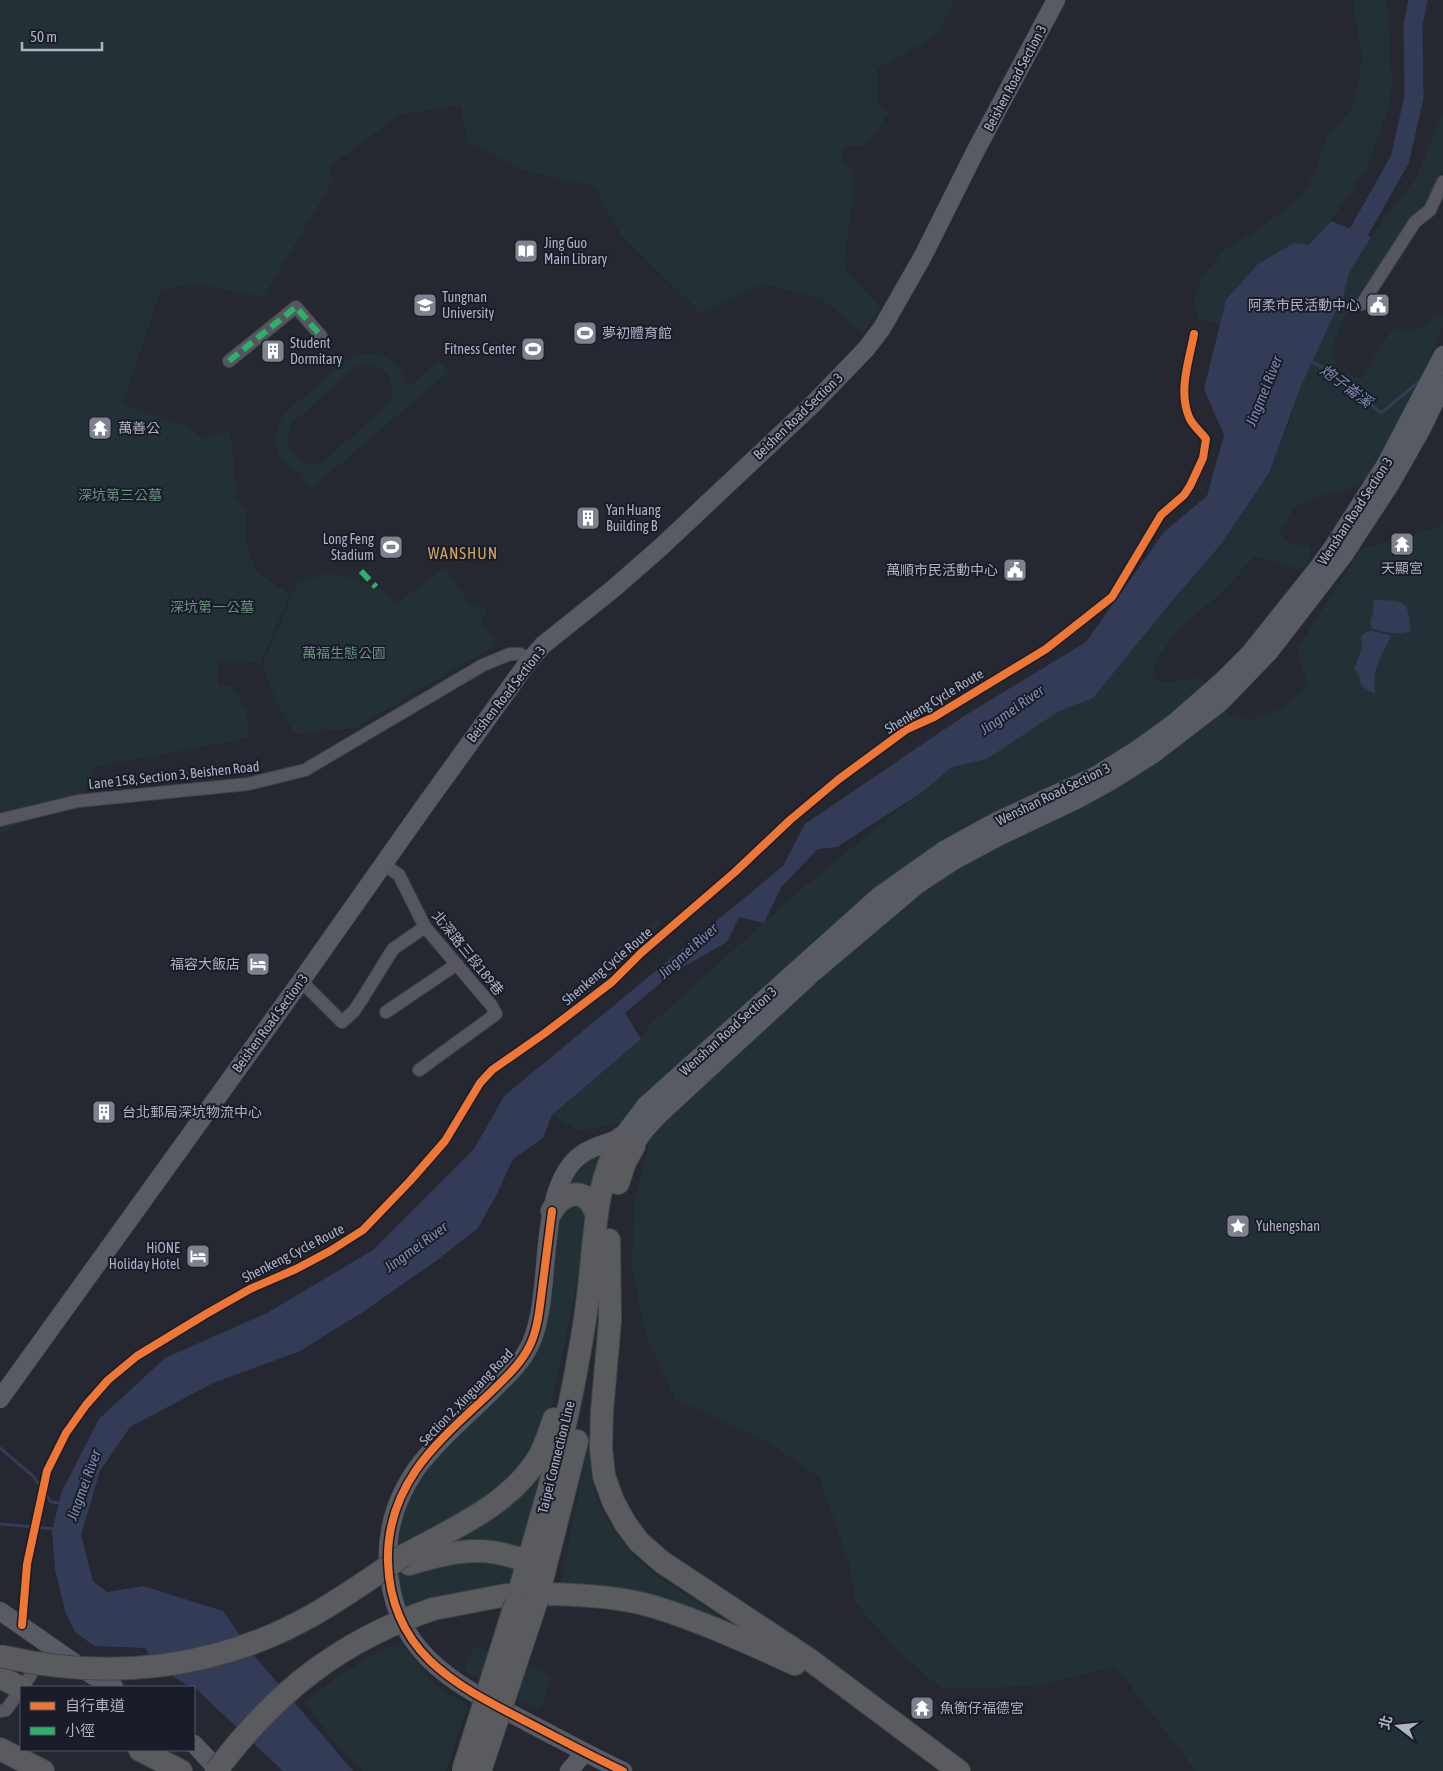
<svg xmlns="http://www.w3.org/2000/svg" width="1443" height="1771" font-family="'Asap Condensed','Noto Sans TC',sans-serif">
	<style>
		.green { fill: #233136; fill-rule: evenodd }
		.water { fill: #343b57 }
		.lines { fill: none; stroke-linecap: round; stroke-linejoin: round }
		.stream { stroke: #343b57; stroke-width: 3 }
		.river { stroke: #343b57; stroke-width: 19 }
		.street-casing { stroke: #414349; stroke-width: 14 }
		.secondary-casing { stroke: #414349; stroke-width: 19 }
		.highway-casing { stroke: #42444b; stroke-width: 24 }
		.street { stroke: #55565f; stroke-width: 12 }
		.secondary { stroke: #585b64; stroke-width: 18 }
		.highway { stroke: #595b5f; stroke-width: 22 }
		.highway-bridge-casing { stroke: #42444b; stroke-width: 24; stroke-linecap: butt }
		.highway-bridge { stroke: #595b5f; stroke-width: 22 }
		.quiet { stroke: #2db169; stroke-width: 6; stroke-dasharray: 12 6; stroke-linecap: butt }
		.cycleway-casing { stroke: #191d2a; stroke-width: 11 }
		.cycleway { stroke: #f07635; stroke-width: 8 }
		.labels { text-anchor: middle; stroke-width: 4; stroke-linejoin: round; paint-order: stroke }
		.street-label { font-size: 14px; fill: #aeb2c2; stroke: #191d2a }
		.poi-label { font-size: 14px; fill: #aeb2c2; stroke: #191d2a; text-anchor: start }
		.park-label { font-size: 14px; fill: #679179; stroke: #191d2a }
		.water-label { font-size: 15px; font-style: italic; fill: #7f8aae; stroke: #191d2a }
		.quarter-label { font-size: 16px; letter-spacing: 1px; fill: #cca45f; stroke: #191d2a }
	</style>
	<rect width="100%" height="100%" fill="#252830"/>
	<path class="green" d="M0,0H954L936,36L877,68V104L889,113L865,147L847,145L840,155L846,165L853,172L852,204L844,260L846,271L881,307L862,333L820,297L762,284L701,313L620,233L594,186L522,170L467,142L461,105L399,115L329,167L333,181L263,297L192,283L161,290L123,402H117L186,426L205,439L216,434L230,431L235,474L236,499L246,510V544L257,572L290,595L260,664L238,659L218,662V686L231,685L247,711L248,738L95,767L78,805L23,822L0,834Z
		M1353,0H1387L1392,84L1388,109L1368,165L1335,215L1309,245L1226,300L1220,324L1199,320L1193,302L1202,278L1225,249L1255,232L1300,198L1314,175L1327,138L1354,106L1362,58Z
		M1443,114V172L1427,205L1407,224L1362,292L1342,323L1330,352L1340,372L1362,379L1380,346L1394,328L1410,334L1424,326L1437,314L1443,317V327L1396,432L1372,476L1348,490L1322,495L1295,507L1279,534L1292,544L1310,546L1309,564L1299,569L1254,557C1242,570 1231,582 1219,594C1192,620 1160,639 1152,677L1161,683L1197,678L1202,681L1228,714L1250,720L1283,708L1308,686L1297,649L1361,549L1439,527L1443,523V1771H1196L1116,1667L1032,1686L942,1689L898,1651L855,1602L849,1562L819,1477L765,1440L676,1400L645,1333L632,1267L634,1207L656,1115L579,1131L552,1115L636,1043L653,1022L804,887L952,767L987,759L1059,711L1093,698L1172,601L1288,426L1301,386L1333,317L1342,301L1349,273L1381,222L1415,180Z
		M366,353C389,353 402,366 407,388L439,360L449,372L310,489L301,479L307,474C281,469 267,441 282,418C291,405 307,395 319,384C329,376 338,366 349,359C353,356 360,355 366,353ZM366,364C387,366 397,383 390,403L322,463C297,469 279,445 292,423L355,367Z
		M445,567L472,607L479,604L487,610L482,622L497,644L355,728L295,734L278,704L262,666L298,582L326,574L350,577L384,591L395,605Z
		M657,919L661,925L640,937L626,948L618,969L613,962L614,954L616,949L649,924Z
		M597,1155L600,1158L589,1192L567,1188C572,1173 583,1162 597,1155Z
		M579,1204L585,1214L582,1249L573,1303L553,1398L549,1416L528,1458L502,1487L401,1549L514,1566L509,1587L408,1611C399,1594 398,1578 397,1559C396,1499 428,1465 468,1426C487,1408 505,1390 523,1372L537,1351L542,1337L561,1209Z
		M595,1410L593,1471L595,1495L609,1524L634,1557L662,1579L750,1636L560,1587Z
		M550,1468L519,1547L487,1539L462,1537C496,1516 521,1496 550,1468Z
		M401,1643L432,1683L468,1706L446,1771H363C340,1751 322,1726 305,1702L333,1680L377,1652Z
		M474,1646L544,1671L550,1678L542,1705L537,1710L464,1671Z"/>
	<path class="water" d="M1331,221L1371,237L1349,273L1342,301L1333,317L1301,386L1269,473L1221,544L1172,601L1093,698L1059,711L987,759L952,767L921,793L837,847L818,849L782,886L764,923L739,917L727,942L671,974L625,1013L641,1039L552,1115L543,1138L513,1159L497,1194L478,1228L436,1261L363,1312L300,1351L213,1383L130,1427L100,1471L81,1535L93,1581L107,1592L143,1586L223,1611L253,1654L353,1771H283L194,1687H191L153,1665L146,1648L94,1646L75,1632L65,1611L55,1569L52,1531L62,1491L99,1419L165,1358L267,1313L373,1250L474,1149L504,1096L783,866L805,824L964,716L1086,642L1164,532L1207,496L1224,435L1204,389L1226,300L1258,264L1294,243L1309,245Z
		M1374,599C1407,603 1407,597 1411,631C1399,636 1385,632 1373,629C1368,622 1371,620 1373,613C1374,608 1372,604 1374,599Z
		M1371,631L1390,635L1391,637C1380,657 1372,670 1375,693C1352,684 1366,681 1354,669L1362,648L1361,636L1366,632Z"/>
	<g class="lines">
		<path class="stream" d="M1309,360L1329,371L1381,413L1421,380
			M0,1448L33,1476L51,1502L63,1503
			M0,1524L57,1529"/>
		<path class="river" d="M1342,252L1360,230L1400,159L1414,97L1413,25L1418,0"/>
		<g class="street-casing">
			<path id="street" d="M1362,304L1415,222L1430,210L1443,182
				M229,361L296,307L321,336
				M0,820L78,801L248,784L305,770L483,665L510,654H520L529,661
				M383,864L399,875L425,927L491,1005L496,1014L419,1070
				M301,981L342,1022L354,1011L362,999L393,949L425,927
				M386,1012L457,964
				M23,1687L40,1660
				M0,1711L6,1710L21,1689"/>
		</g>
		<g class="secondary-casing">
			<path id="secondary" d="M621,1138L646,1105L879,896L944,850L997,821L1095,776L1138,749L1174,723L1222,681L1250,653L1317,569L1333,547L1386,464L1443,355
				M621,1138C607,1143 590,1147 578,1157C535,1195 554,1291 531,1343C522,1363 506,1377 491,1392C466,1417 438,1440 417,1468C398,1495 387,1527 388,1560C391,1654 455,1684 529,1723C560,1739 591,1756 623,1771
				M623,1139L634,1146L645,1130L659,1115L814,972L917,885L955,860L998,837L1076,800L1111,781L1152,755L1221,702L1270,651L1344,555L1391,483L1421,430L1443,385
				M0,1399L301,981L423,808L529,661L543,645L613,589L661,547L814,403L866,349L882,328L923,256L975,152L1056,0
				M0,1611L92,1675L114,1687
				M194,1744L219,1771
				M569,1771L585,1752"/>
		</g>
		<g class="highway-casing">
			<path id="highway" d="M618,1183L625,1162L634,1146
				M552,1211C560,1197 579,1186 591,1203C593,1206 595,1210 596,1214
				M609,1240L610,1321L602,1411L601,1448L604,1476L613,1501L625,1523L639,1542L662,1562L810,1660L959,1771
				M403,1556C452,1529 511,1505 540,1455C546,1443 550,1431 554,1419
				M409,1564C461,1548 492,1544 542,1568
				M549,1594C584,1595 622,1597 655,1607C703,1622 749,1643 795,1664
				M537,1600L577,1441
				M516,1602C540,1522 564,1442 578,1360C584,1330 588,1300 591,1269C596,1220 597,1182 621,1138
				M433,1609L506,1595
				M0,1677L21,1688
				M0,1749L43,1771
				M140,1750L181,1771"/>
		</g>
		<use href="#street" class="street"/>
		<use href="#secondary" class="secondary"/>
		<use href="#highway" class="highway"/>
		<g class="highway-bridge-casing">
			<path id="highway-bridge" d="M0,1656C107,1681 215,1670 311,1616C343,1598 373,1577 403,1556
				M216,1771C275,1692 340,1641 433,1609
				M463,1771L516,1602
				M480,1771L537,1600"/>
		</g>
		<use href="#highway-bridge" class="highway-bridge"/>
		<path class="quiet" d="M229,361L296,307L321,336
			M361,571L376,587"/>
		<g class="cycleway-casing">
			<path id="cycleway" d="M552,1211C549,1235 546,1259 543,1282C540,1303 539,1326 530,1345C521,1364 506,1377 492,1391C466,1416 436,1441 416,1470C397,1498 387,1529 388,1562C391,1655 458,1686 529,1723C560,1739 591,1756 623,1771
				M22,1625L27,1564L47,1471L66,1433L86,1405L108,1380L137,1356L206,1314L250,1289L296,1269L330,1251L363,1230L410,1181L445,1141L480,1083L492,1070L545,1033L612,982L641,953L735,872L790,820L839,779L907,729L934,717L1046,649L1112,597L1161,515L1184,495L1190,486L1203,458L1206,439C1201,432 1192,425 1189,417C1178,391 1189,361 1194,334"/>
		</g>
		<use href="#cycleway" class="cycleway"/>
	</g>
	<defs>
		<g id="library-square" transform="scale(1.25)"><rect x="-9" y="-9" width="18" height="18" rx="4" fill="#7e828f" stroke="#191d2a"/><path d="M-6-4Q-3-5.5-.7-3.5V5Q-3 3-6 4ZM6-4Q3-5.5 .7-3.5V5Q3 3 6 4Z" fill="#fff"/></g>
		<g id="university-square" transform="scale(1.25)"><rect x="-9" y="-9" width="18" height="18" rx="4" fill="#7e828f" stroke="#191d2a"/><path d="M0-5L7-2L0 1L-7-2ZM-4 1L0 2.5L4 1V4Q0 6-4 4Z" fill="#fff"/></g>
		<g id="civic-square" transform="scale(1.25)"><rect x="-9" y="-9" width="18" height="18" rx="4" fill="#7e828f" stroke="#191d2a"/><path d="M-.6-6.5H3V-4.5H.6V-3L4-1V1h2V6H-6V1h2V-1L-.6-3ZM-1.2 2.5V6h2.4V2.5Z" fill="#fff"/></g>
		<g id="stadium-square" transform="scale(1.25)"><rect x="-9" y="-9" width="18" height="18" rx="4" fill="#7e828f" stroke="#191d2a"/><path d="M0-5a6.5 5 0 1 0 0 10a6.5 5 0 1 0 0-10ZM-3.5-1.8h7v3.6h-7Z" fill="#fff"/></g>
		<g id="building-square" transform="scale(1.25)"><rect x="-9" y="-9" width="18" height="18" rx="4" fill="#7e828f" stroke="#191d2a"/><path d="M-4-6H4V6H1V3H-1V6H-4ZM-2.5-4.3h1.7v1.8h-1.7ZM.8-4.3h1.7v1.8H.8ZM-2.5-1h1.7V.8h-1.7ZM.8-1h1.7V.8H.8Z" fill="#fff"/></g>
		<g id="temple-square" transform="scale(1.25)"><rect x="-9" y="-9" width="18" height="18" rx="4" fill="#7e828f" stroke="#191d2a"/><path d="M0-6L5-2H3V0L6.5 2.5H4V6H1.5V3h-3V6H-4V2.5H-6.5L-3 0V-2H-5Z" fill="#fff"/></g>
		<g id="hotel-square" transform="scale(1.25)"><rect x="-9" y="-9" width="18" height="18" rx="4" fill="#7e828f" stroke="#191d2a"/><path d="M-6-4.5h1.5V1H6V5H4.5V3h-9V5H-6ZM-4 0a1.8 1.8 0 1 1 3.6 0ZM.5 0V-2.5h3Q6-2.5 6 0Z" fill="#fff"/></g>
		<g id="sight-square" transform="scale(1.25)"><rect x="-9" y="-9" width="18" height="18" rx="4" fill="#7e828f" stroke="#191d2a"/><path d="M0-6L1.8-2.2L6-1.7L2.9 1.2L3.7 5.4L0 3.3L-3.7 5.4L-2.9 1.2L-6-1.7L-1.8-2.2Z" fill="#fff"/></g>
	</defs>
	<g fill-rule="evenodd">
		<use href="#library-square" x="526" y="251"/>
		<use href="#university-square" x="425" y="305"/>
		<use href="#civic-square" x="1378" y="305"/>
		<use href="#stadium-square" x="585" y="333"/>
		<use href="#stadium-square" x="533" y="349"/>
		<use href="#building-square" x="273" y="351"/>
		<use href="#temple-square" x="100" y="428"/>
		<use href="#building-square" x="588" y="518"/>
		<use href="#temple-square" x="1402" y="544"/>
		<use href="#stadium-square" x="391" y="547"/>
		<use href="#civic-square" x="1015" y="570"/>
		<use href="#hotel-square" x="258" y="964"/>
		<use href="#building-square" x="104" y="1112"/>
		<use href="#sight-square" x="1238" y="1226"/>
		<use href="#hotel-square" x="198" y="1256"/>
		<use href="#temple-square" x="922" y="1708"/>
	</g>
	<g class="labels">
		<g class="street-label">
			<text transform="translate(1015 78) rotate(-62)" y="5">Beishen Road Section 3</text>
			<text transform="translate(798 416) rotate(-44)" y="5">Beishen Road Section 3</text>
			<text transform="translate(1355 511) rotate(-57)" y="5">Wenshan Road Section 3</text>
			<text transform="translate(506 694) rotate(-52)" y="5">Beishen Road Section 3</text>
			<text transform="translate(934 701) rotate(-31)" y="5">Shenkeng Cycle Route</text>
			<text transform="translate(174 775) rotate(-6)" y="5">Lane 158, Section 3, Beishen Road</text>
			<text transform="translate(1053 794) rotate(-26)" y="5">Wenshan Road Section 3</text>
			<text transform="translate(468 953) rotate(51)" y="5">北深路三段189巷</text>
			<text transform="translate(607 966) rotate(-40)" y="5">Shenkeng Cycle Route</text>
			<text transform="translate(270 1023) rotate(-54)" y="5">Beishen Road Section 3</text>
			<text transform="translate(728 1031) rotate(-42)" y="5">Wenshan Road Section 3</text>
			<text transform="translate(293 1253) rotate(-27)" y="5">Shenkeng Cycle Route</text>
			<text transform="translate(466 1397) rotate(-46)" y="5">Section 2, Xinguang Road</text>
			<text transform="translate(556 1457) rotate(-76)" y="5">Taipei Connection Line</text>
		</g>
		<g class="poi-label">
			<text x="544" y="248">Jing Guo<tspan x="544" dy="16">Main Library</tspan></text>
			<text x="442" y="302">Tungnan<tspan x="442" dy="16">University</tspan></text>
			<text x="1360" y="310" text-anchor="end">阿柔市民活動中心</text>
			<text x="602" y="338">夢初體育館</text>
			<text x="290" y="348">Student<tspan x="290" dy="16">Dormitary</tspan></text>
			<text x="516" y="354" text-anchor="end">Fitness Center</text>
			<text x="118" y="433">萬善公</text>
			<text x="606" y="515">Yan Huang<tspan x="606" dy="16">Building B</tspan></text>
			<text x="374" y="544" text-anchor="end">Long Feng<tspan x="374" dy="16">Stadium</tspan></text>
			<text x="1402" y="573" text-anchor="middle">天顯宮</text>
			<text x="998" y="575" text-anchor="end">萬順市民活動中心</text>
			<text x="240" y="969" text-anchor="end">福容大飯店</text>
			<text x="122" y="1117">台北郵局深坑物流中心</text>
			<text x="1256" y="1231">Yuhengshan</text>
			<text x="180" y="1253" text-anchor="end">HiONE<tspan x="180" dy="16">Holiday Hotel</tspan></text>
			<text x="940" y="1713">魚衡仔福德宮</text>
		</g>
		<g class="park-label">
			<text x="120" y="500">深坑第三公墓</text>
			<text x="212" y="612">深坑第一公墓</text>
			<text x="344" y="658">萬福生態公園</text>
		</g>
		<g class="water-label">
			<text transform="translate(1346 386) rotate(37)" y="5">炮子崙溪</text>
			<text transform="translate(1264 391) rotate(-68)" y="5">Jingmei River</text>
			<text transform="translate(1012 710) rotate(-35)" y="5">Jingmei River</text>
			<text transform="translate(688 951) rotate(-42)" y="5">Jingmei River</text>
			<text transform="translate(416 1247) rotate(-36)" y="5">Jingmei River</text>
			<text transform="translate(84 1485) rotate(-70)" y="5">Jingmei River</text>
		</g>
		<g class="quarter-label">
			<text x="463" y="559">WANSHUN</text>
		</g>
	</g>
	<rect x="20" y="1686" width="175" height="65" fill="#191d2a" stroke="#555967"/>
	<rect x="30" y="1702" width="25" height="8" fill="#f07635" stroke="#555967"/>
	<text x="65" y="1711" font-size="15" fill="#aeb2c2">自行車道</text>
	<rect x="30" y="1727" width="25" height="8" fill="#2db169" stroke="#555967"/>
	<text x="65" y="1736" font-size="15" fill="#aeb2c2">小徑</text>
	<g transform="translate(1398 1726) rotate(286)" stroke="#191d2a" stroke-width="4" paint-order="stroke">
	<path d="M0-4L9 19L0 12L-9 19Z" fill="#aeb2c2"/>
	<text y="-8" font-size="14" font-weight="bold" text-anchor="middle" fill="#aeb2c2">北</text>
	</g>
	<path d="M22 42v8h80v-8" fill="none" stroke="#aeb2c2" stroke-width="2.5"/>
	<text x="30" y="42" font-size="15" fill="#aeb2c2" stroke="#191d2a" stroke-width="4" paint-order="stroke">50 m</text>
</svg>
